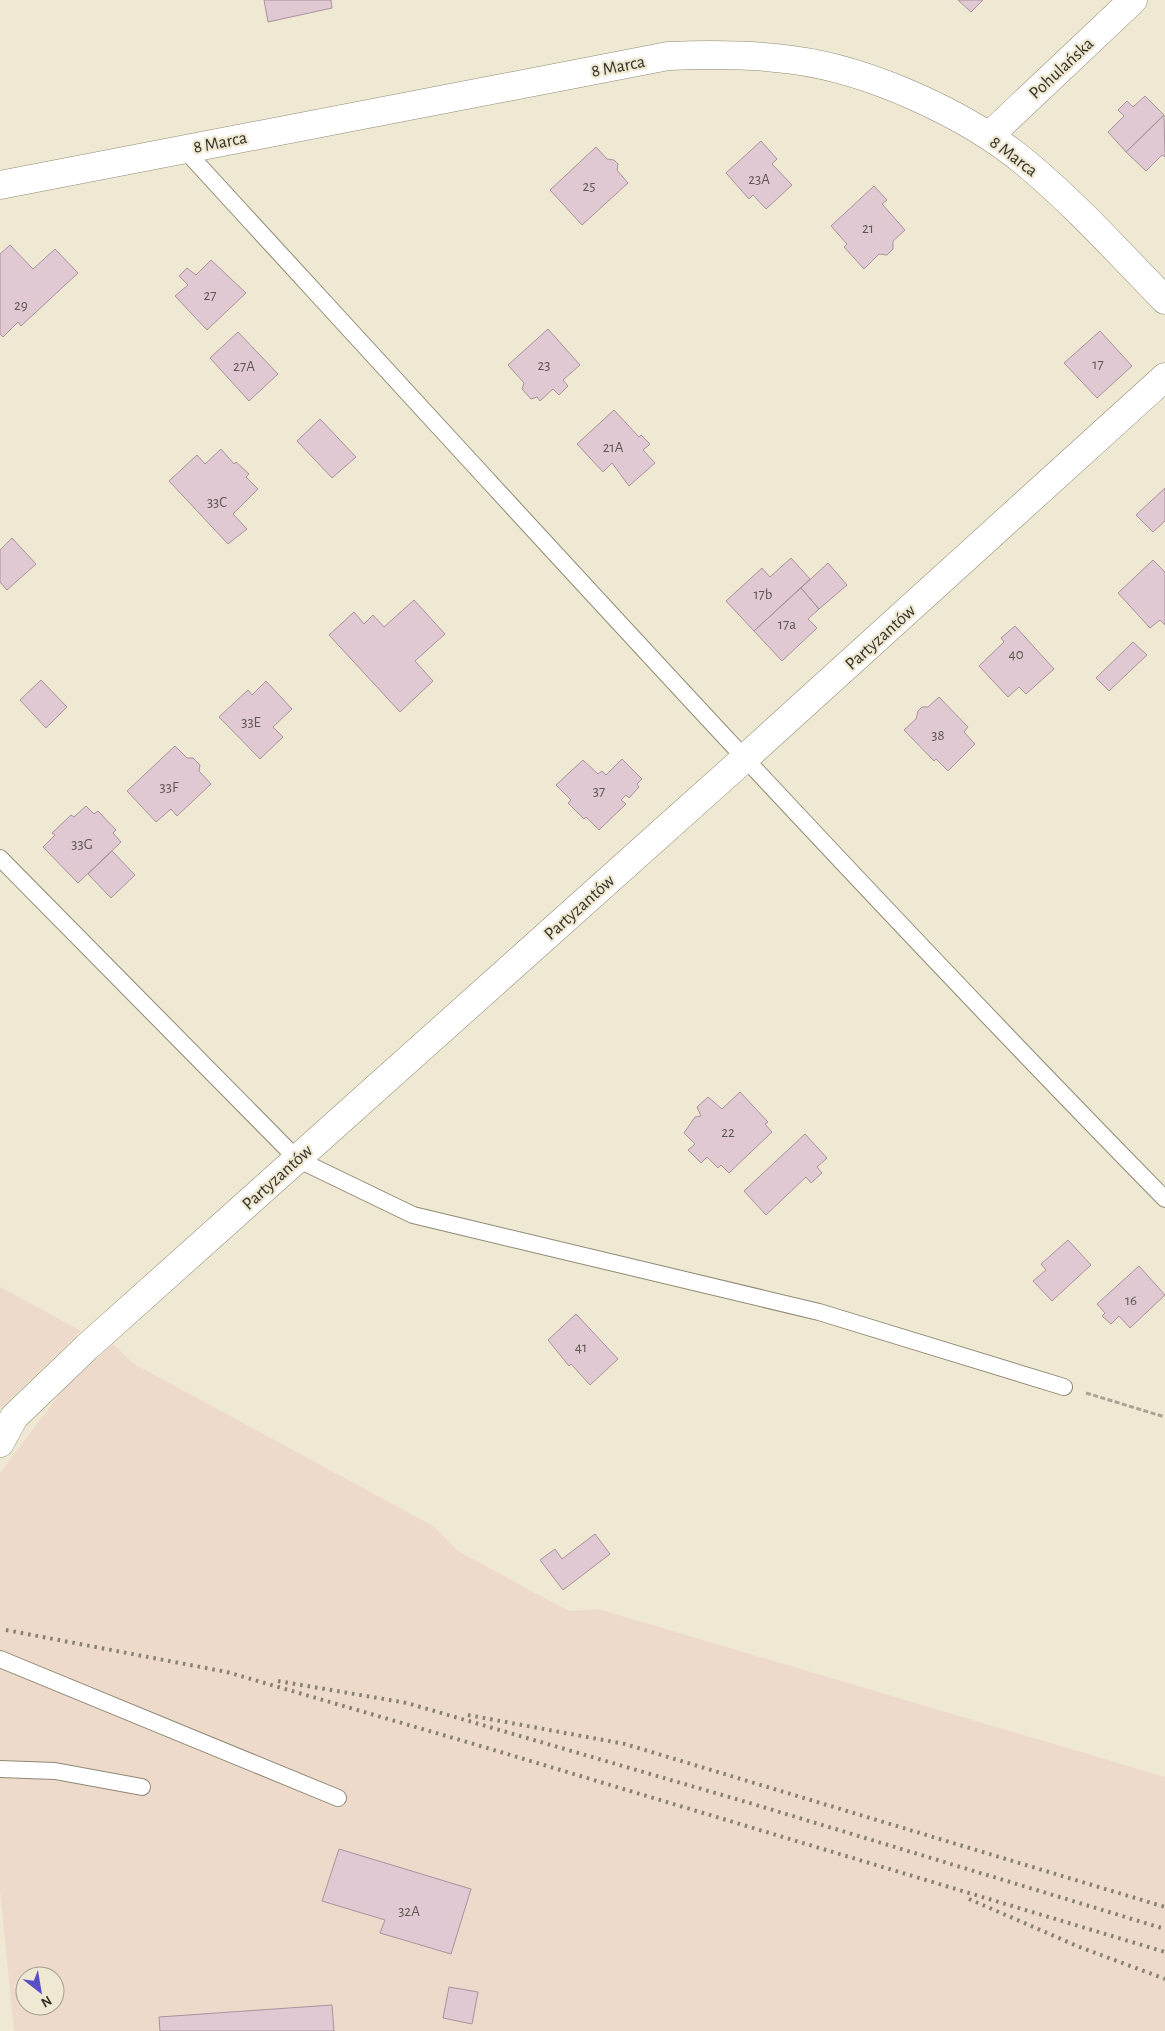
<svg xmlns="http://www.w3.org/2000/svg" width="1165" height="2031" font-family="'Alegreya Sans',sans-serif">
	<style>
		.industrial { fill: #eedacb; fill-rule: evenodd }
		.building { fill: #e1c9d4; stroke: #a9929c }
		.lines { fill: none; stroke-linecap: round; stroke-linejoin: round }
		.lane-casing { stroke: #8f8974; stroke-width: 18 }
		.street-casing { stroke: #8f8974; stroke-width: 29 }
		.path { stroke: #a8a392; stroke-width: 3; stroke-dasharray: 5 2.5; stroke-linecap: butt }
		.lane { stroke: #fff; stroke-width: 16 }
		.street { stroke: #fff; stroke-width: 28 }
		.rail { stroke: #858172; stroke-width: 4; stroke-dasharray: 2.5 5; stroke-linecap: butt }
		.labels { text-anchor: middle; stroke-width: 4.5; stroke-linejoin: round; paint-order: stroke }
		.number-label { font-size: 15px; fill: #5e5652 }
		.street-label { font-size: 18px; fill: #323027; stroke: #efe8d2 }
	</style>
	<rect width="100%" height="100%" fill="#efe8d2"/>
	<path class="industrial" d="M0,1287L81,1331L0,1409Z
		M113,1344L134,1364L433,1526L458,1551L561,1607L571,1611L598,1609L1165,1777V2031H14L0,1890V1473L62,1391ZM25,1976H55V2006H25Z"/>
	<path class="building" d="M264,0H331L332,8L268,22Z
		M958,0H983L971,12Z
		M1145,96L1164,115L1126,152L1108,132L1124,116L1118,110L1127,101L1133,107Z
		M1164,115L1165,157L1162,155L1146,171L1126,152Z
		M761,141L777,159L772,164L792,185L766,209L753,195L749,199L726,173Z
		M596,147L607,159L614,160L618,164L617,170L628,183L582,225L550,190Z
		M874,186L887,200L882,204L905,230L893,241V249L887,255L879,254L864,269L844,247L847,244L831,226Z
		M10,245L33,269L55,249L78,273L21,326L18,322L3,337L0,334V254Z
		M211,260L246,293L207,330L175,296L188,285L179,276L187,268L196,275Z
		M548,329L580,365L563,380L568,386L559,395L553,389L540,401L537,397L531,399L522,389L524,383L508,365Z
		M1100,331L1132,366L1097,398L1064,363Z
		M238,332L278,374L249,401L210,358Z
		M614,410L639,437L641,435L650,444L643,450L655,463L629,486L612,463L603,472L577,444Z
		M320,419L356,457L332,478L297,441Z
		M221,449L234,464L236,462L249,474L246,477L258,489L233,514L247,529L228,544L169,481L197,455L205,464Z
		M1165,488V521L1153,532L1136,515Z
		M12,538L36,564L7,590L0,582V550Z
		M791,558L810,579L754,631L726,601L762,568L770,577Z
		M1153,560L1165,572V625L1160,620L1150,628L1118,593Z
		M828,563L847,585L819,609L801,588Z
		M801,588L819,609L808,619L817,628L782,661L754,631Z
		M414,600L445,634L415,661L433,681L400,712L329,635L354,612L364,624L373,615L384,627Z
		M1015,626L1054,669L1026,694L1019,687L1008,697L979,666L1004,642L1001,638Z
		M1133,642L1147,655L1109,691L1096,678Z
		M41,680L67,707L46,728L20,700Z
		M266,681L292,709L273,727L283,737L260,759L219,717L248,690L252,695Z
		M939,697L968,727L964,732L975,744L948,771L936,759L934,761L904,730L916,719L918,711L922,707H928Z
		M175,746L187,758H193L200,765L199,771L211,784L177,816L171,809L156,822L127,791Z
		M622,759L642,779L637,784L639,787L629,798L626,795L621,800L626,804L599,830L586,817L584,819L568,803L571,800L556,785L583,760L598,774L602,771L606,775Z
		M86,806L94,814L98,811L116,830L113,833L121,842L78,883L43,847L55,835L52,833L71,815L74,817Z
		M112,851L135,875L111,898L88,874Z
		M740,1092L768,1122L765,1124L772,1132L729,1173L721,1165L718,1168L707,1157L701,1163L688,1150L695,1144L684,1133L695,1117L701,1116L697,1107L708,1097L722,1109Z
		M805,1134L827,1158L817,1167L822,1173L811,1183L806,1177L766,1215L744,1191Z
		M1068,1240L1091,1265L1052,1301L1033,1281L1046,1270L1041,1264Z
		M1139,1266L1165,1295L1130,1328L1119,1316L1111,1324L1102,1316L1105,1313L1097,1304Z
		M576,1314L618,1359L590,1385L571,1364L569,1366L548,1340Z
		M595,1534L610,1554L563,1590L540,1560L555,1549L562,1559Z
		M339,1849L471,1889L451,1954L380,1933L385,1920L322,1901Z
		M449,1987L478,1992L472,2024L443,2018Z
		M332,2005L334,2031H160L159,2017Z"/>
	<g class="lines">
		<g class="lane-casing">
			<path id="lane" d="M184,149C508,502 830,857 1165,1199
				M0,858L297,1159L413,1215L819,1312L1064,1387
				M0,1659L338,1798
				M0,1769L55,1771L142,1787"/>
		</g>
		<g class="street-casing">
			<path id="street" d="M989,136L1133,0
				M0,185L668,56C710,54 751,54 793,60C870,70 969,115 1028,165C1077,206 1120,254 1165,300
				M0,1443L14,1417L87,1347L744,759L1165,377"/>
		</g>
		<path class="path" d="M1086,1393L1165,1417"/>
		<use href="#lane" class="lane"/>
		<use href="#street" class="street"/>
		<path class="rail" d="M6,1630L227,1672L484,1747L1165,1952
			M278,1681L407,1703L753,1804L1165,1929
			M468,1715L625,1744L1165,1907
			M969,1899L1077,1946L1165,1979"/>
	</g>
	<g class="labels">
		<g class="number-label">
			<text x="759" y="184">23A</text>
			<text x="589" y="191">25</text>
			<text x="868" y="233">21</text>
			<text x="210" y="300">27</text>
			<text x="21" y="310">29</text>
			<text x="1098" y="369">17</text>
			<text x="544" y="370">23</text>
			<text x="244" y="371">27A</text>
			<text x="613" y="452">21A</text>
			<text x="217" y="507">33C</text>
			<text x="763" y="599">17b</text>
			<text x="787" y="629">17a</text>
			<text x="1016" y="659">40</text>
			<text x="251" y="727">33E</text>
			<text x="938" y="740">38</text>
			<text x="169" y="792">33F</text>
			<text x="599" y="796">37</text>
			<text x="82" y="849">33G</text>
			<text x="728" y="1137">22</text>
			<text x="1131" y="1305">16</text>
			<text x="581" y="1352">41</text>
			<text x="409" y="1916">32A</text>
		</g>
		<g class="street-label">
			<text transform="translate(618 66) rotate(-11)" y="6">8 Marca</text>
			<text transform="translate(1061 68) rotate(-43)" y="6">Pohulańska</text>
			<text transform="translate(220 142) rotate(-11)" y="6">8 Marca</text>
			<text transform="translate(1014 156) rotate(37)" y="6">8 Marca</text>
			<text transform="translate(880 637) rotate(-42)" y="6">Partyzantów</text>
			<text transform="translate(579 907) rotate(-42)" y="6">Partyzantów</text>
			<text transform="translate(277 1177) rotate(-42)" y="6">Partyzantów</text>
		</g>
	</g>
	<g transform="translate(40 1991) rotate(149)"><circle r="24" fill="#efe8d2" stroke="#a39e8e"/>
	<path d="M0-4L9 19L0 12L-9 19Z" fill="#594ec6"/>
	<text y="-8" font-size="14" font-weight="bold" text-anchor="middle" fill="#323027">N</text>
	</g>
</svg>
